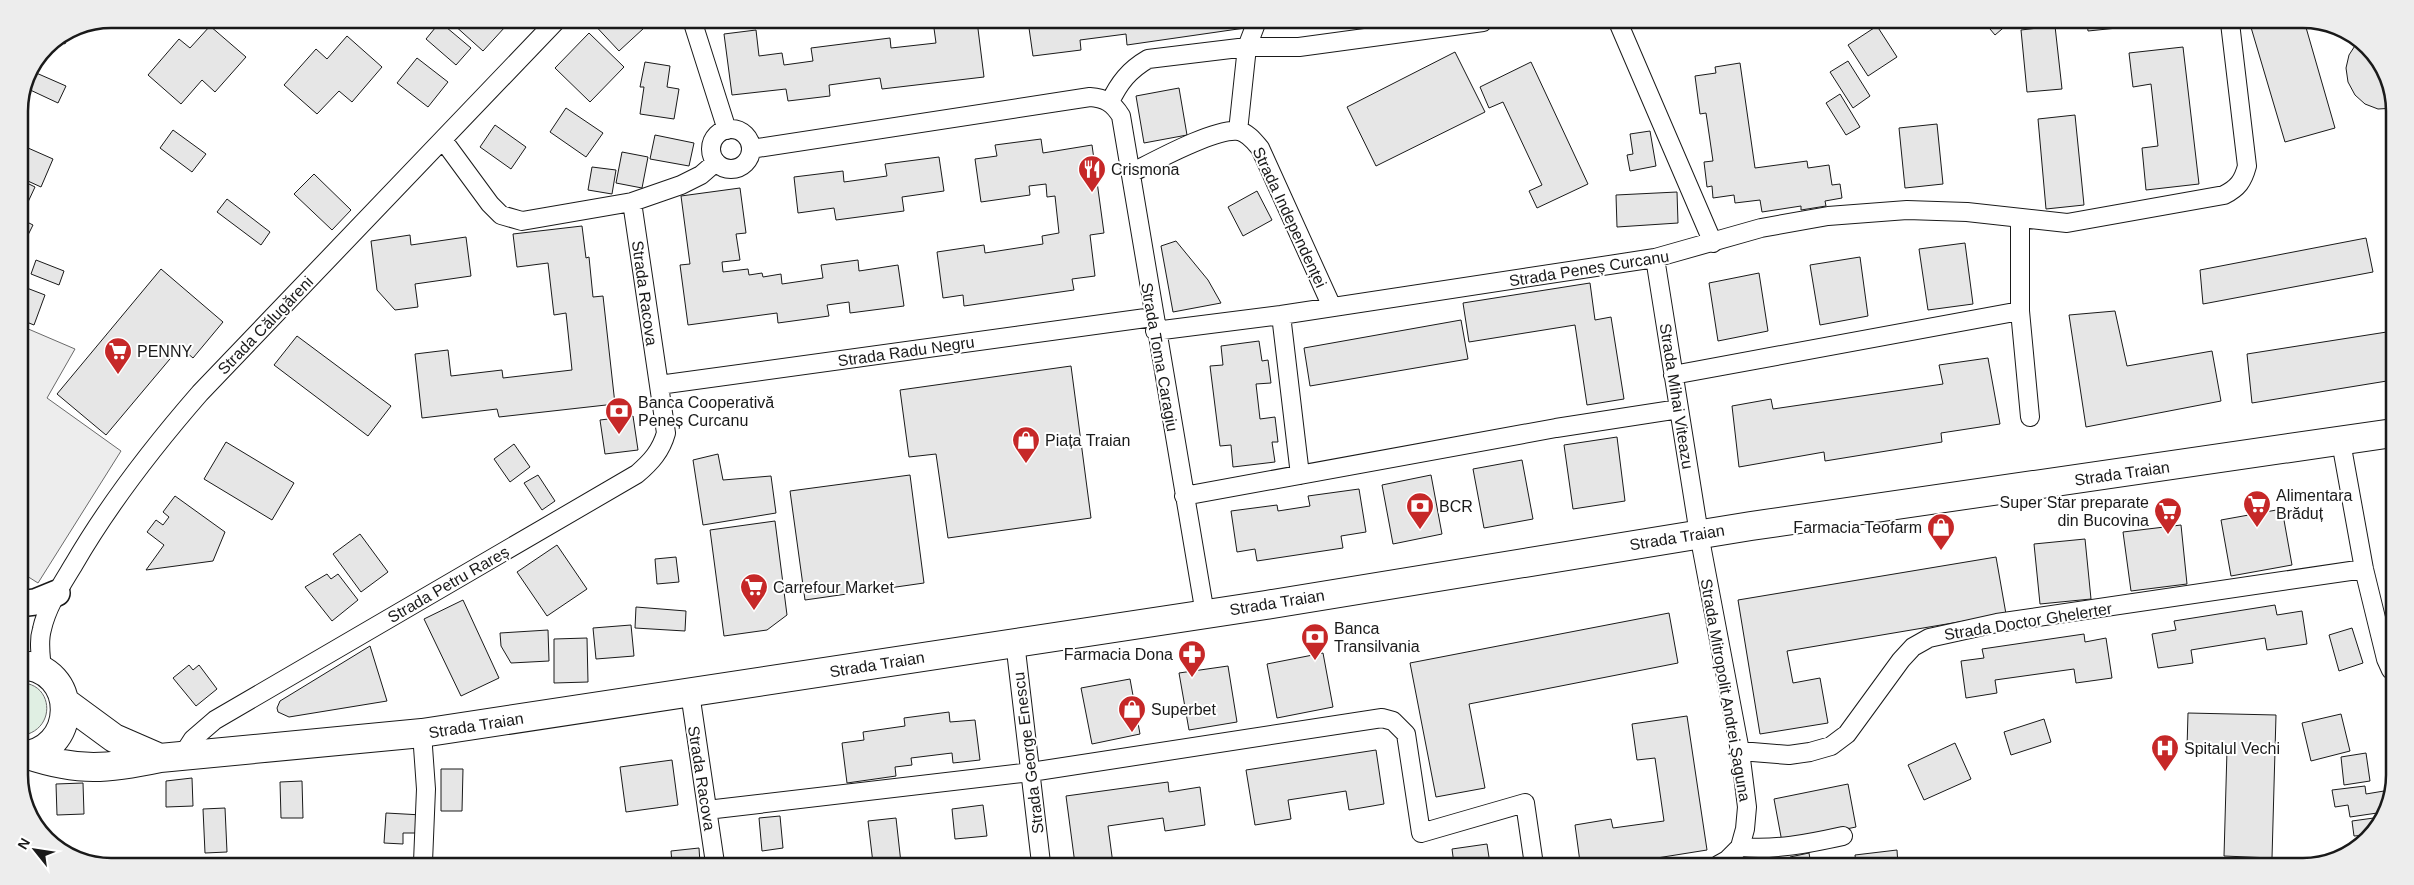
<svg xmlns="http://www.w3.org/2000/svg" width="2414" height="885" font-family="Arial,sans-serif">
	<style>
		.green { fill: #e0efe3; stroke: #6a6a6a }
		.parking { fill: #ededed; stroke: #6a6a6a }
		.building { fill: #e6e6e6; stroke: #1a1a1a }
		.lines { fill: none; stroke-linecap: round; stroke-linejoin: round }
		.street-casing { stroke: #1a1a1a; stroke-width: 20 }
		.secondary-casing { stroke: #1a1a1a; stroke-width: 28 }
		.primary-casing { stroke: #1a1a1a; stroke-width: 30 }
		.street { stroke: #fff; stroke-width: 18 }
		.secondary { stroke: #fff; stroke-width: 25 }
		.primary { stroke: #fff; stroke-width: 28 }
		.labels { text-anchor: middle; stroke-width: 4; stroke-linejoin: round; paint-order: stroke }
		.poi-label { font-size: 16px; fill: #1a1a1a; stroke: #fff; text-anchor: start }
		.street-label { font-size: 16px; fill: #1a1a1a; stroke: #fff }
		.rim { fill: none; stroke: #1a1a1a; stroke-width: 2.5 }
	</style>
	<rect width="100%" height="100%" fill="#fff"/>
	<path class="green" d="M19,683C54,681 58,732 19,736Z"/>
	<path class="parking" d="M19,325L75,349L47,398L121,451L38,583L19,571Z"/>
	<path class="building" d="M288,19H307L298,29Z
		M456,20H497L505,27L483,51L453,24Z
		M513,20H527L521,27Z
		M590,20H637L644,28L619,51Z
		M933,21H977L984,77L882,89L880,78L829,85L830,96L788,101L786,89L732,95L724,34L756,30L759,56L782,53L784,65L813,61L811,48L890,38L891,48L936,43Z
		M1028,21H1244L1245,28L1127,45L1126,34L1080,40L1081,50L1033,56Z
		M440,22L471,48L456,65L426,39Z
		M1985,23H2009L1995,35Z
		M2087,23H2127V27L2088,31Z
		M2250,24H2305L2335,128L2285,142Z
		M210,26L246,57L215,92L202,80L181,104L148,75L179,39L190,48Z
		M1877,26L1897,57L1868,76L1848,45Z
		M2055,26L2062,89L2027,92L2021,30Z
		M72,28L65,44L55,39Z
		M589,33L624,67L590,102L555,68Z
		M347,36L382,67L352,102L339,91L317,114L284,85L316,49L327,59Z
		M2358,41L2376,54L2395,108L2378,109L2365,104L2355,95L2348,82L2346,68L2349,55Z
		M2183,47L2199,184L2146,190L2142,148L2158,146L2151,84L2133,87L2129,53Z
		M1455,52L1485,112L1376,166L1347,107Z
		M417,58L448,82L428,107L397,83Z
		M1848,61L1870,96L1853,108L1830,72Z
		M645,62L670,66L667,87L679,89L674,119L640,114L644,87H640Z
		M1531,62L1588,184L1537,208L1529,191L1542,185L1503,102L1489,108L1480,87Z
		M1740,63L1755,168L1807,161L1808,168L1829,165L1832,185L1840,184L1842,198L1825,201L1826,206L1801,210V206L1762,212L1760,200L1735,203L1734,195L1713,198L1712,186L1707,187L1704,162L1713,161L1706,113L1700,114L1695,76L1716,73L1715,67Z
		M34,72L66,86L58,103L26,88Z
		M1179,88L1187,135L1144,143L1136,96Z
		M1840,94L1860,127L1846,135L1826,103Z
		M566,108L603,133L586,157L550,132Z
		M2075,115L2084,205L2046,209L2038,119Z
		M1937,124L1943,184L1905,188L1899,128Z
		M495,125L526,147L511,169L480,147Z
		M173,130L206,154L192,172L160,148Z
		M1650,131L1656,166L1630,171L1627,155L1633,154L1630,134Z
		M655,135L694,143L689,166L650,159Z
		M1041,139L1043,153L1092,145L1104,233L1090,235L1095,276L1072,279L1074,290L964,306L963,295L943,298L937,252L984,245L985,253L1043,244L1042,236L1059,233L1055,196L1047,197L1046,184L1029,186L1030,195L981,202L975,159L997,156L995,145Z
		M19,144L53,159L41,187L19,177Z
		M622,152L648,157L642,188L616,183Z
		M939,157L944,191L902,197L904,211L836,220L834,208L798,213L794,177L843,171L844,182L887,176L885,164Z
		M592,167L616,170L612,194L588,190Z
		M314,174L351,210L332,230L294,194Z
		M19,179L35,187L28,202L19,198Z
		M740,188L746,233L736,234L740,260L722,262L723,272L748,269L749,275L762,273L763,277L781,274L782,284L823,278L821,265L858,260L859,271L898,265L904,306L850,313L849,302L827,305L829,316L778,323L777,313L688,325L680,265L690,264L681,196Z
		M1257,191L1272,220L1243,236L1228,207Z
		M1677,192L1678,223L1617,227L1616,195Z
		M227,199L270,232L261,245L217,212Z
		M19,218L33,225L24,243L19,241Z
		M582,226L586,258L589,257L593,297L603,296L615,404L499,417L497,409L422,418L415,354L448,350L451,376L502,370L503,378L572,370L566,313L554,315L548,263L517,267L513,234Z
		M410,235L411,245L466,237L471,276L415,284L418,307L395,310L377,290L371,241Z
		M2366,238L2373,272L2203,304L2200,270Z
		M1176,241L1208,280L1221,303L1173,312L1161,246Z
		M1965,243L1973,304L1928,310L1919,249Z
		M1860,257L1868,316L1820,325L1810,265Z
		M36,260L64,271L59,285L31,274Z
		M161,269L223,322L193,358L180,347L106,435L57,394Z
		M1759,273L1768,331L1718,341L1709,283Z
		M1590,283L1595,320L1611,317L1624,399L1587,405L1575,325L1469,342L1463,303Z
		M19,285L45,295L34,325L19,319Z
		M2115,311L2127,366L2212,351L2221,401L2086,427L2069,315Z
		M1461,320L1468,359L1310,386L1304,348Z
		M2393,331V380L2252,403L2247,354Z
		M297,336L391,406L368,436L274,365Z
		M1259,341L1262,361L1268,360L1271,383L1256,384L1260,419L1275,417L1278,442H1272L1275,462L1233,467L1231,445L1220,446L1210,366L1223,365L1221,346Z
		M1988,358L2000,424L1941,433L1942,442L1825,461L1824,452L1739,467L1732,406L1771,399L1773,409L1943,384L1939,365Z
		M1071,366L1091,518L948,538L936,454L909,457L900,390Z
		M633,416L638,450L605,454L600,420Z
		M1617,437L1625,501L1573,509L1564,445Z
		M226,442L294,483L272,520L204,479Z
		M514,444L530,467L510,482L494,459Z
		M718,454L723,480L771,476L776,513L703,525L693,460Z
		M1522,460L1533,519L1484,528L1473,469Z
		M538,475L555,501L542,510L524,483Z
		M910,475L924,583L805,600L790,491Z
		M1431,475L1442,534L1393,544L1382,485Z
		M1359,489L1366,532L1341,536L1343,548L1257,561L1255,549L1237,552L1231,511L1277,505L1278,511L1310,506L1308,496Z
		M175,496L225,532L213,561L146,570L164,545L147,532L156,520L163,525L169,517L163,512Z
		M2282,509L2292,565L2231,576L2221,520Z
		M775,521L787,615L767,630L724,636L710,530Z
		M2181,525L2187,584L2131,591L2123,532Z
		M360,534L388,572L361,592L333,554Z
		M2085,539L2091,599L2040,604L2034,544Z
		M557,545L587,589L547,616L517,572Z
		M676,557L679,582L657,584L655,559Z
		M1996,557L2006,614L1787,651L1793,683L1820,678L1828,723L1760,734L1738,600Z
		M327,574L331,579L338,574L358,600L332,621L305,587Z
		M463,600L499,678L461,696L424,619Z
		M2275,605L2277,615L2302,611L2307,644L2267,650L2265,638L2191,650L2193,663L2158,668L2152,634L2176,630L2174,621Z
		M636,607L686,611L685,631L635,628Z
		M1669,613L1678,663L1469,704L1485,788L1436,797L1410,663Z
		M631,625L634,656L596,659L593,628Z
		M2352,628L2363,663L2339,671L2329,635Z
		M548,630L549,661L511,663L501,646L500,633Z
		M2084,634L2085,642L2106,638L2112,678L2076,683L2074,669L1995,680L1997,693L1966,698L1961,661L1984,658L1982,649Z
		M587,638L588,682L554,683V639Z
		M370,646L387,701L289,717L278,712L277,708L280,701Z
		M1323,653L1333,707L1277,718L1267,664Z
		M189,665L193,670L199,665L217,689L196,706L173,678Z
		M1228,666L1237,722L1189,730L1179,673Z
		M1130,679L1140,734L1092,744L1081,688Z
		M949,712L950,722L975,720L980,760L953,763L952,753L911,758L912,765L895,767L896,776L847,783L842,743L864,740L863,732L905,726L904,718Z
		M2188,713L2276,715L2272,858L2224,856L2227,750L2187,748Z
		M2341,714L2350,751L2311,761L2302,723Z
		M1687,716L1707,850L1613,865H1605L1604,859L1580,862L1575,825L1611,819L1613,828L1664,821L1655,758L1637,760L1632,724Z
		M2044,719L2051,742L2011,755L2004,732Z
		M1955,743L1971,779L1924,800L1908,765Z
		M1376,750L1384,804L1349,810L1346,791L1288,800L1291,819L1255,825L1246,770Z
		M2366,753L2370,781L2344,785L2341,757Z
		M672,760L678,805L626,812L620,767Z
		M441,769H463L462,811H441Z
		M192,778L193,806L166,807V781Z
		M302,781L303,818H281L280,782Z
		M1168,782L1169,792L1200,787L1205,825L1165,831L1163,818L1108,826L1113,864H1075L1066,796Z
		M83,783L84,814L57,815L56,784Z
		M1848,784L1856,827L1782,842L1774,799Z
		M2365,786L2366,794L2390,790V804L2384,812L2350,817L2348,805L2335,807L2332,790Z
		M983,805L987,836L955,839L952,809Z
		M225,808L227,852L205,853L203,809Z
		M386,813L422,815L421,833H403V844L384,843Z
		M780,816L783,848L762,851L759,818Z
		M2381,817L2367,835L2354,836L2352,821Z
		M896,818L901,863H873L868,821Z
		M1487,844L1490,864H1454L1452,849Z
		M699,848L700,863H672L671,851Z
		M1897,850L1898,865H1856L1855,855Z
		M1809,853L1811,865H1792L1790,857Z
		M1388,858L1389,864H1354V863Z"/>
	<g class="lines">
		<g class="street-casing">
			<path id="street" d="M692,20L727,130
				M1618,22L1713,243
				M1110,102C1119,83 1129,70 1148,59L1247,47H1299L1483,22
				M711 149a20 20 0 1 1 40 0a20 20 0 1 1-40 0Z
				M1238,131L1247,47L1257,21
				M443,140L490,204L501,215L522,221L632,202L681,185L701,175L716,162
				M751,149L1090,97C1105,98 1113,103 1121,116L1205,614
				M1131,173C1153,162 1216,127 1239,131C1248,133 1254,141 1260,148L1332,307
				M2020,218V311L2030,417
				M1655,258L1699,534L1740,751L1747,807L1745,829L1740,847L1727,860L1718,865
				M1281,315L1300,475
				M1155,331L1281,315L1655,258L1761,228L1828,216L1907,210L1967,212L2067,223L2224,195C2238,188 2243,181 2247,166L2230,23
				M1673,375L2020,311
				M659,385L1153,317
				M2341,442L2364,569L2386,659L2391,670
				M1184,496L1556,428L1679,409
				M1015,642L1041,863
				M42,670C41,656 38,642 42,629C47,606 62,584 74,564C110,502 153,447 200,393L557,20
				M690,693L715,863
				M422,733L426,789L423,862
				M1740,751L1789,755L1810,752L1831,746L1847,734L1901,660L1913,647L1929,638L1997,623L2364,569
				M182,756L193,739L215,720L637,474C651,462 661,451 666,433L632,202
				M707,810L1031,772L1382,718L1393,721L1406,734L1421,833L1525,803L1534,865
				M1740,847C1776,850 1807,844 1843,836"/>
		</g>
		<g class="secondary-casing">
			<path id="secondary" d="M19,604L35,602L57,593"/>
		</g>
		<g class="primary-casing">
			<path id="primary" d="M19,665C81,666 79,754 19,756
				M65,702L114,738L160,758
				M28,755C79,772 108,769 160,758L422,733L1266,605L1751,526L2393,433"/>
		</g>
		<use href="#street" class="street"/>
		<use href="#secondary" class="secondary"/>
		<use href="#primary" class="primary"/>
	</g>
	<defs>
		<g id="restaurant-pin" transform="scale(1.4375)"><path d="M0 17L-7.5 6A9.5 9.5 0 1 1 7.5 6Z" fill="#c62828" stroke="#fff"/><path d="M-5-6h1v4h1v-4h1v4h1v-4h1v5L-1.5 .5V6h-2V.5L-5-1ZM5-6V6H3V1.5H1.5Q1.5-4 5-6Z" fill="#fff"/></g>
		<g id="supermarket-pin" transform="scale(1.4375)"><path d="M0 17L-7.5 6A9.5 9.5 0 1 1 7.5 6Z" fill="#c62828" stroke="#fff"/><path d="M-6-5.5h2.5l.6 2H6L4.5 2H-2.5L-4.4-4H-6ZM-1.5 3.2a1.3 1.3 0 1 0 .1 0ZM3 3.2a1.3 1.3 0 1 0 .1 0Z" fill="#fff"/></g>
		<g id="bank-pin" transform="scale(1.4375)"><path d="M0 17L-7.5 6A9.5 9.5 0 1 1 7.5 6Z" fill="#c62828" stroke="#fff"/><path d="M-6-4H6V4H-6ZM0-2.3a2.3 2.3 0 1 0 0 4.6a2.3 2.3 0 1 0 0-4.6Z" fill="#fff"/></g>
		<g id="shop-pin" transform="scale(1.4375)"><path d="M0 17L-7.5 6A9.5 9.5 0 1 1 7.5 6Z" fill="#c62828" stroke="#fff"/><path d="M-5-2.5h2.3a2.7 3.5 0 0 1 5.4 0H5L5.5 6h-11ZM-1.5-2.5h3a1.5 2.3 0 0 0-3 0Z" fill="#fff"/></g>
		<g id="pharmacy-pin" transform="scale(1.4375)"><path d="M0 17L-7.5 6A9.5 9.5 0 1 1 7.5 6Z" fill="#c62828" stroke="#fff"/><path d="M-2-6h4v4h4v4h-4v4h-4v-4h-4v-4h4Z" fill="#fff"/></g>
		<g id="hospital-pin" transform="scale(1.4375)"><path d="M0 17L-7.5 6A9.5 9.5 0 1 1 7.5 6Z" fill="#c62828" stroke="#fff"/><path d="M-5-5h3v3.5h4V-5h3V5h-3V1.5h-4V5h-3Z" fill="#fff"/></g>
	</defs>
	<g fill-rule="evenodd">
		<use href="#restaurant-pin" x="1092" y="169"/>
		<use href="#supermarket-pin" x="118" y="351"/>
		<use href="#bank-pin" x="619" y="411"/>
		<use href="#shop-pin" x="1026" y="440"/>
		<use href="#supermarket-pin" x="2257" y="504"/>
		<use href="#bank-pin" x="1420" y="506"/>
		<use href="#supermarket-pin" x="2168" y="511"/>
		<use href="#shop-pin" x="1941" y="527"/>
		<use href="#supermarket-pin" x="754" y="587"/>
		<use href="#bank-pin" x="1315" y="637"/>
		<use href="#pharmacy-pin" x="1192" y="654"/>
		<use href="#shop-pin" x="1132" y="709"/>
		<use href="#hospital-pin" x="2165" y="748"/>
	</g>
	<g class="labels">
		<g class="poi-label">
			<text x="1111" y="175">Crismona</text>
			<text x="137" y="357">PENNY</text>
			<text x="638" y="408">Banca Cooperativă<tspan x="638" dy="18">Peneș Curcanu</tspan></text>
			<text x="1045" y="446">Piața Traian</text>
			<text x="2276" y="501">Alimentara<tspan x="2276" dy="18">Brăduț</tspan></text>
			<text x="2149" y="508" text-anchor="end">Super Star preparate<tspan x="2149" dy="18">din Bucovina</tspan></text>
			<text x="1439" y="512">BCR</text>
			<text x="1922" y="533" text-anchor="end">Farmacia Teofarm</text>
			<text x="773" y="593">Carrefour Market</text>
			<text x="1334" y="634">Banca<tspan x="1334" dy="18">Transilvania</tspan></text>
			<text x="1173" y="660" text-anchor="end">Farmacia Dona</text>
			<text x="1151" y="715">Superbet</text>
			<text x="2184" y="754">Spitalul Vechi</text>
		</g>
		<g class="street-label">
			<text transform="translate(1290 217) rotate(65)" y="6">Strada Independenței</text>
			<text transform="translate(1589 268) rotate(-9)" y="6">Strada Peneș Curcanu</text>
			<text transform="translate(645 293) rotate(82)" y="6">Strada Racova</text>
			<text transform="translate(265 325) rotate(-46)" y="6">Strada Călugăreni</text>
			<text transform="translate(906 351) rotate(-8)" y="6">Strada Radu Negru</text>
			<text transform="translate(1160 357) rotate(80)" y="6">Strada Toma Caragiu</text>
			<text transform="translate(1677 396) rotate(81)" y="6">Strada Mihai Viteazu</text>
			<text transform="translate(2122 473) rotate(-8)" y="6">Strada Traian</text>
			<text transform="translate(1677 537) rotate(-9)" y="6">Strada Traian</text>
			<text transform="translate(448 584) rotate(-30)" y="6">Strada Petru Rareș</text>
			<text transform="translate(1277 602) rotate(-9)" y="6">Strada Traian</text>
			<text transform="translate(2028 621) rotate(-9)" y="6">Strada Doctor Ghelerter</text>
			<text transform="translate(877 664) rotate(-9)" y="6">Strada Traian</text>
			<text transform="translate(1726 690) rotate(80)" y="6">Strada Mitropolit Andrei Șaguna</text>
			<text transform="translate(476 725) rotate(-9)" y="6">Strada Traian</text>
			<text transform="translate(1028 753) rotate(-97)" y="6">Strada George Enescu</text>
			<text transform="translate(702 778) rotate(81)" y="6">Strada Racova</text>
		</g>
	</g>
	<path d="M0 0H2414V885H0ZM111 28H2303A83 83 0 0 1 2386 111V775A83 83 0 0 1 2303 858H111A83 83 0 0 1 28 775V111A83 83 0 0 1 111 28Z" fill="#ededed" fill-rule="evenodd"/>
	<path class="rim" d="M111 28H2303A83 83 0 0 1 2386 111V775A83 83 0 0 1 2303 858H111A83 83 0 0 1 28 775V111A83 83 0 0 1 111 28Z"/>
	<g transform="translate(35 850) rotate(300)" stroke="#ffffff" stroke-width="4" paint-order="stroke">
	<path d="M0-4L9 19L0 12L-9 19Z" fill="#1a1a1a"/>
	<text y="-8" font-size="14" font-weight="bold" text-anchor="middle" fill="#1a1a1a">N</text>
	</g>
</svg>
